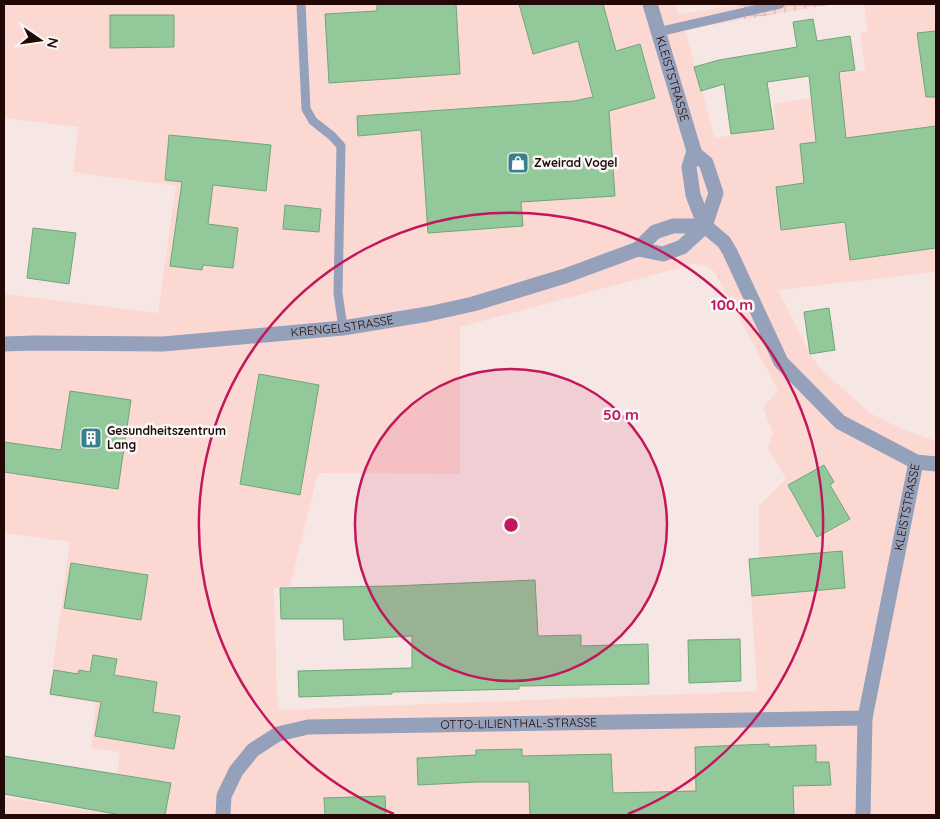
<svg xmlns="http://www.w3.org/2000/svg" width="940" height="819" font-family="Quicksand,sans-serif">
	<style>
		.built { fill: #fcd8d3; fill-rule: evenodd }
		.industrial { fill: url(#industrial-grid) }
		.building { fill: #93c89b; stroke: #6ea677 }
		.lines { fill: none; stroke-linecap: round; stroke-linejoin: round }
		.lane { stroke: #95a0ba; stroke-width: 9 }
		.street { stroke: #95a0ba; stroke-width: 15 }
		.ring { fill: none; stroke: #c2185b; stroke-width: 2.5 }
		.labels { text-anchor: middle; stroke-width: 5; stroke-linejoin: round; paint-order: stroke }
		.street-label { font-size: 12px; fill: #220806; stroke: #f8f8f8 }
		.poi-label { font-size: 12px; font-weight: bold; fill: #220806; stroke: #f8f8f8; text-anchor: start }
		.centre { fill: #c2185b; stroke: #f8f8f8; stroke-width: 2.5 }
		.ring-label { font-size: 15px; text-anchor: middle; font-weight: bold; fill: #c2185b; stroke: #f8f8f8; stroke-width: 5; stroke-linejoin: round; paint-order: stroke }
	</style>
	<defs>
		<pattern id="industrial-grid" width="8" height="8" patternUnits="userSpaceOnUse" patternTransform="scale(1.25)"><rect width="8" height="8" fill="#fcd8d3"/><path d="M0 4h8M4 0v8" fill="none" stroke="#d8b8b4"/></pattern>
	</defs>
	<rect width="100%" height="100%" fill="#f7e7e4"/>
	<path class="built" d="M4,4H675L678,15L739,4L740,20L685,30L715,138L776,128L774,104L811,98L809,77L865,70L860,33L868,32L864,4H936V272L778,290L811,356L825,373L870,413L902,429L936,441V815H4V797L111,814L120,752L91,748L96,703L49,696L70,542L4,533V294L158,313L176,186L73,172L78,127L4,118ZM694,264L704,265L714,271L778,390L763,408L773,433L768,448L786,479L759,506V558L749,559L757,691L279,710L277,697L274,588L290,586L318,473L460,474V327Z"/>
	<path class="industrial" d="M739,4H834L740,20Z"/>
	<path class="building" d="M377,4H456L460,74L329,83L325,14L377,11Z
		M519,4H603L616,51L640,44L655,98L609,111L615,196L521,202L523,226L428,233L421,130L358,136L357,116L574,101L593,97L578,41L533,54Z
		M110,15H174V47L110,48Z
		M813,19L817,41L850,36L855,70L839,72L846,138L936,126V248L850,260L845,222L781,230L776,187L804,183L800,144L816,142L809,76L767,82L774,129L731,134L724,84L701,91L694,67L719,60L797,47L793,22Z
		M936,31V97H926L917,33Z
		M169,135L271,145L266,191L213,185L208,224L238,228L233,268L203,265L202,270L170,266L182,182L165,180Z
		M285,205L321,209L319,232L283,229Z
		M33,228L76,233L69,284L27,278Z
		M829,308L835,350L810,354L804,312Z
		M259,374L319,385L300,495L240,484Z
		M70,391L131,400L118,489L4,472V442L61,450Z
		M824,465L834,482L830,485L850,519L817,537L788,485Z
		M842,551L845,588L752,596L749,559Z
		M71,563L148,575L141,620L64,608Z
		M535,580L538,636L581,635V646L648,644L649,684L519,686V689L392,692V694L299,697L298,671L412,668V636L344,640L343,619H281L280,588L392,586Z
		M740,639L741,681L689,683L688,640Z
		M93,655L117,659L114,675L157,682L153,712L180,716L174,749L95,736L101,702L50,694L54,670L78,674L79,670L90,672Z
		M769,744V747L816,745V762H829L831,785L793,786L794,815H530L529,782H477L418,785L417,758L476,755V750L522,749V756L611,754L613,793L696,791L695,747Z
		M4,756L171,783L165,815H121L4,794Z
		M385,796L386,815H325L324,798Z"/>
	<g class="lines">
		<path class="lane" d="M301,4L306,109L313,121L332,136L341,146L338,293L343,328
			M658,32L780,4"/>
		<g class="street">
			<path id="s1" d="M650,4L694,151L689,167L693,195L705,226L724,242L730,252L781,362L840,422L916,462L936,464"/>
			<path d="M638,249L663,254L682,247L705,226L716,193L706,163L695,154"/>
			<path id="s2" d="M4,344L35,343L163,344L343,328L428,314L473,304L565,276L638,249L655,232L673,226H705"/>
			<path id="s3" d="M223,815L224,796L236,771L253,750L278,734L308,727L865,718"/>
			<path id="s4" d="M863,815L865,718L916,462"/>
		</g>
	</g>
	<circle cx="511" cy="525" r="156" fill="#c2185b" fill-opacity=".12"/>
	<g class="ring">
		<circle cx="511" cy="525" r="156"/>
		<path d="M394 814A312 312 0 1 1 628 814"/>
	</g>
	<defs>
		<g id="shop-square" transform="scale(1.125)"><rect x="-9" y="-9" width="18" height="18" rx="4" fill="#39808a" stroke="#f8f8f8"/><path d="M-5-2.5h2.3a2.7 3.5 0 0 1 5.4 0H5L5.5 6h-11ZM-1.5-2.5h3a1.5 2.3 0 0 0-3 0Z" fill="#fff"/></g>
		<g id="building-square" transform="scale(1.125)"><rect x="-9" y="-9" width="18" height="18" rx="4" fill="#39808a" stroke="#f8f8f8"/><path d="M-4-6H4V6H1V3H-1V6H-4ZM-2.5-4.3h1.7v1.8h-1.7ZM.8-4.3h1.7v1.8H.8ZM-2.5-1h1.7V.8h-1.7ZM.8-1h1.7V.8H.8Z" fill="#fff"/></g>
	</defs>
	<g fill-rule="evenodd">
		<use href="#shop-square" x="518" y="163"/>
		<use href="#building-square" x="91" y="438"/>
	</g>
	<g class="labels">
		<g class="street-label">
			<text dy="4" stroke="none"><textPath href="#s1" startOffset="78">KLEISTSTRASSE</textPath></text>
			<text dy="4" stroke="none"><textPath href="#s2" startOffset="339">KRENGELSTRASSE</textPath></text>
			<text dy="4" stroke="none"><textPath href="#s4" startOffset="312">KLEISTSTRASSE</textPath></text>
			<text dy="4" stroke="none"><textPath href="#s3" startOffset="345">OTTO-LILIENTHAL-STRASSE</textPath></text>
		</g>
		<g class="poi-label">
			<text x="534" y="167">Zweirad Vogel</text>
			<text x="107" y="435">Gesundheitszentrum<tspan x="107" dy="14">Lang</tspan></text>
		</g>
	</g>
	<circle cx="511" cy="525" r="8" class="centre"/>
	<g class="ring-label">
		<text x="732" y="310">100 m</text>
		<text x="621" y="420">50 m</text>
	</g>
	<rect width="940" height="819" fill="none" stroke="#220806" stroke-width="10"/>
	<g transform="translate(40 40) rotate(103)" stroke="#f8f8f8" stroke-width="4" paint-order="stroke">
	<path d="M0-4L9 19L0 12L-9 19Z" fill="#220806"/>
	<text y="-8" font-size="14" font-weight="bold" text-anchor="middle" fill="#220806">N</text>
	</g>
</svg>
